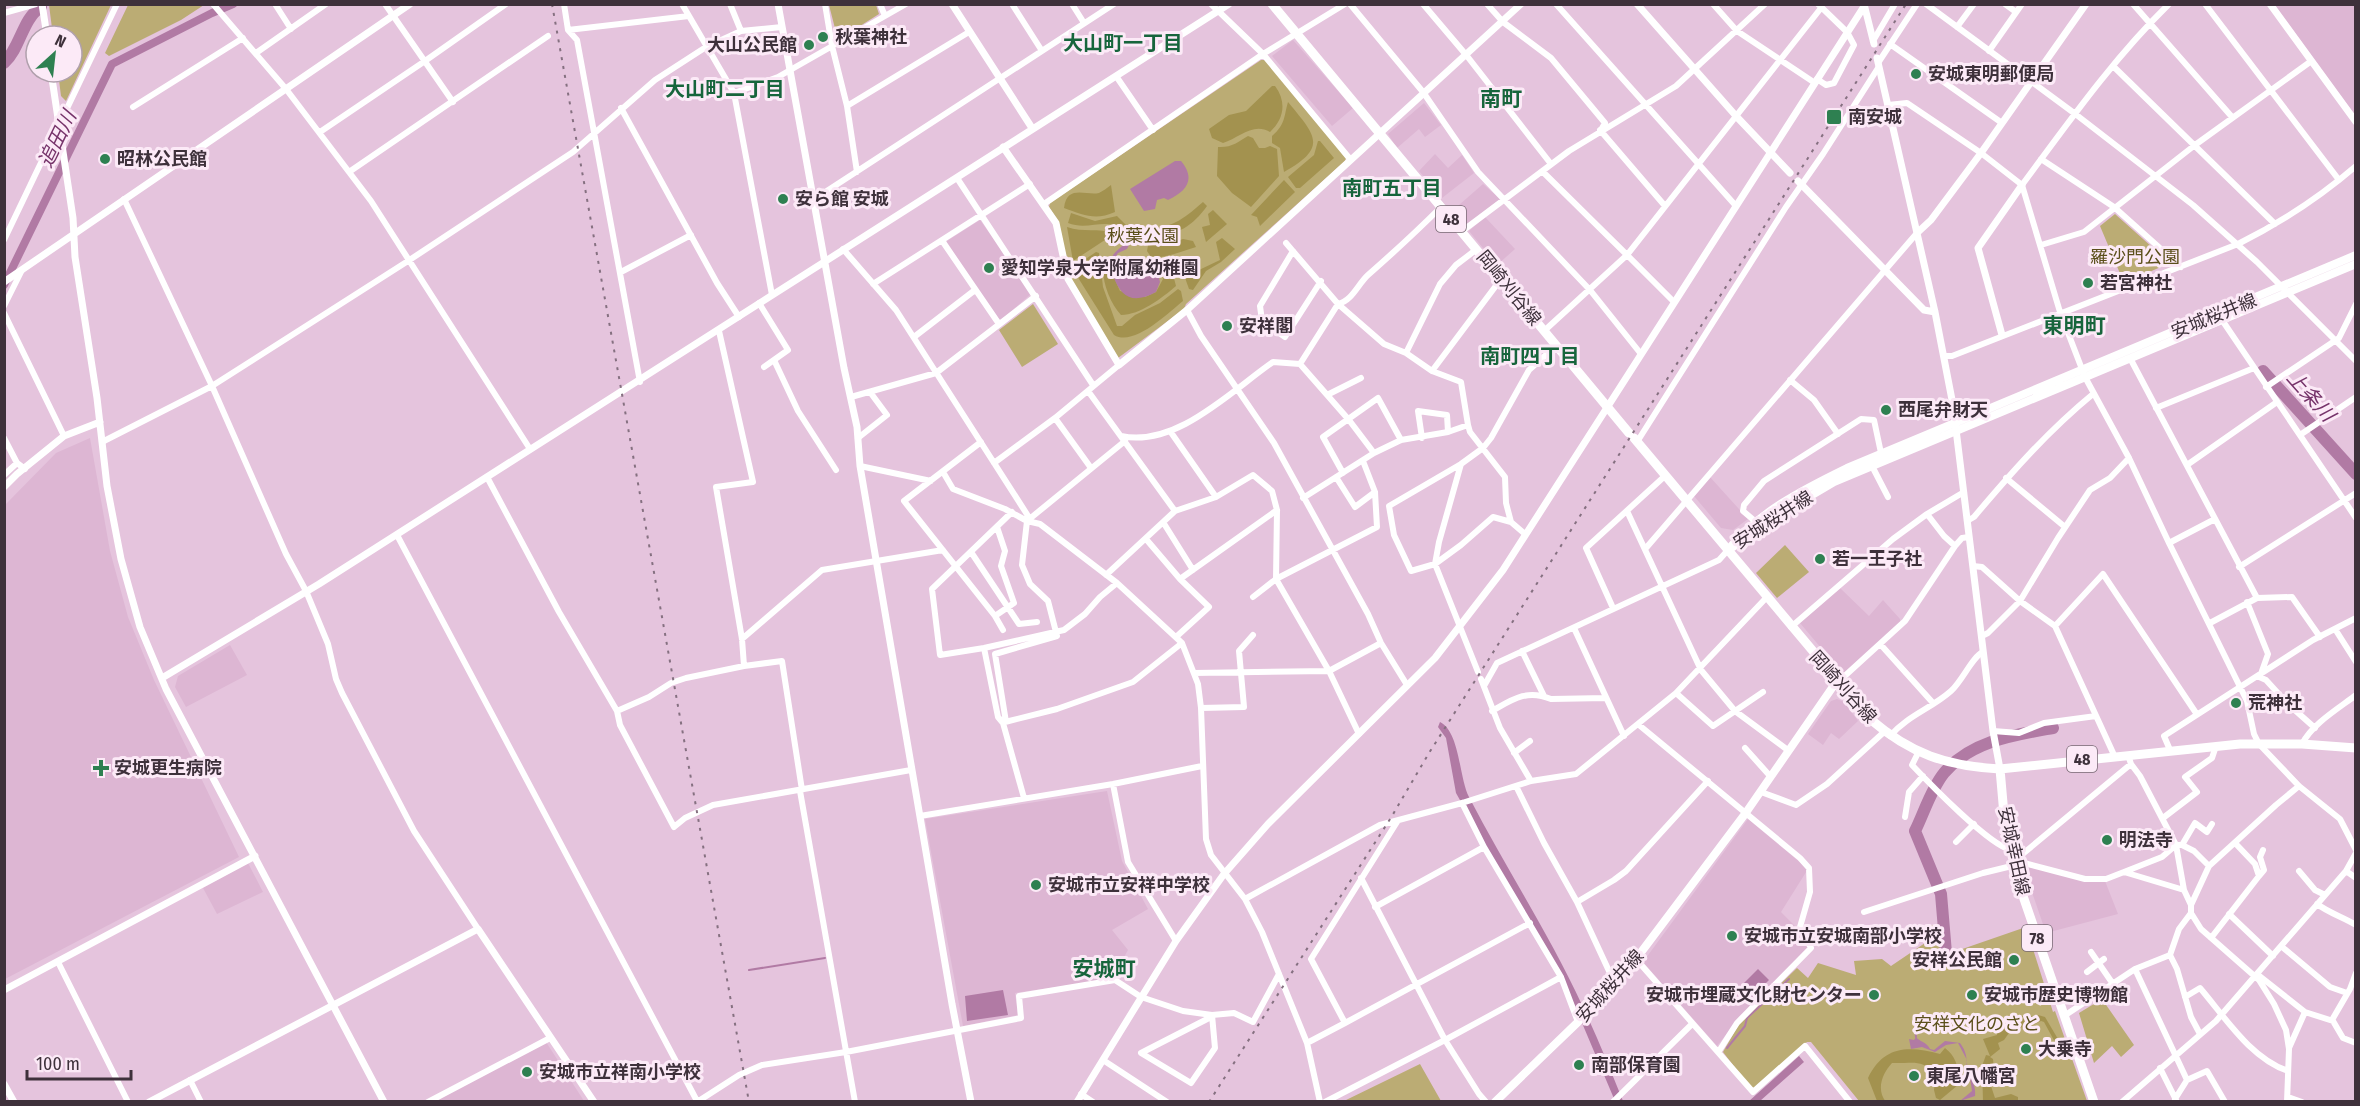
<svg xmlns="http://www.w3.org/2000/svg" width="2360" height="1106" font-family="'Fira Sans Condensed','Noto Sans JP',sans-serif">
	<style>
		.built { fill: #ddb6d3 }
		.green { fill: #bbac74 }
		.forest { fill: #a3924f }
		.water { fill: #b17aa4 }
		.lines { fill: none; stroke-linecap: round; stroke-linejoin: round }
		.stream { stroke: #b17aa4; stroke-width: 2 }
		.canal { stroke: #b17aa4; stroke-width: 8 }
		.river { stroke: #b17aa4; stroke-width: 12 }
		.minor { stroke: #fff; stroke-width: 6 }
		.tertiary { stroke: #fff; stroke-width: 7 }
		.secondary { stroke: #fff; stroke-width: 8 }
		.primary { stroke: #fff; stroke-width: 9 }
		.rail { stroke: #857080; stroke-width: 2; stroke-dasharray: 3 6; stroke-linecap: butt }
		.poi-dot { fill: #2e8051; stroke: #fceaf7; stroke-width: 2 }
		.labels { text-anchor: middle; stroke-width: 6; stroke-linejoin: round; paint-order: stroke }
		.shield { fill: #fceaf7; stroke: #776873; stroke-width: 1.5 }
		.shield-label { font-size: 16px; font-weight: bold; fill: #3e313b }
		.poi-label { font-size: 18px; font-weight: bold; fill: #3e313b; stroke: #fceaf7; text-anchor: start }
		.park-label { font-size: 18px; fill: #5b4f1b; stroke: #fceaf7 }
		.street-label { font-size: 18px; fill: #3e313b; stroke: #fceaf7 }
		.neighbourhood-label { font-size: 20px; font-weight: bold; fill: #17653c; stroke: #fceaf7 }
		.water-label { font-size: 20px; font-style: italic; fill: #76336a; stroke: #fceaf7 }
		.quarter-label { font-size: 21px; font-weight: bold; fill: #17653c; stroke: #fceaf7 }
	</style>
	<rect width="100%" height="100%" fill="#e5c4dd"/>
	<path class="built" d="M2275,5H2355V115Z
		M1293,40L1353,108L1332,126L1272,56Z
		M1424,103L1441,125L1425,137L1419,129L1397,148L1388,134Z
		M1435,154L1448,168L1462,155L1474,173L1442,198L1419,171Z
		M1483,184L1500,199L1464,227L1451,212Z
		M1485,217L1515,249L1497,265L1469,231Z
		M980,220L1032,293L1001,320L998,318L947,244V241Z
		M90,438L110,551L128,617L154,680L239,857L5,979V505L56,453Z
		M1710,477L1748,519L1733,530L1721,528L1694,496Z
		M1840,588L1869,616L1883,600L1900,619V623L1843,674L1800,623Z
		M230,645L247,675L186,707L175,687L178,676Z
		M1837,699L1844,702L1858,721L1839,739L1831,733L1823,745L1808,734L1831,701Z
		M1107,791L1122,861L1148,909L1112,930L1128,950L1112,979L1015,993L1018,1015L963,1026L925,819Z
		M1748,819L1808,869L1781,912L1795,926L1808,947L1736,1022L1717,1046L1643,962Z
		M248,863L263,892L217,914L203,888Z
		M2023,866L2105,881L2118,914L2046,933Z
		M546,1042L584,1101L433,1102Z"/>
	<path class="green" d="M49,5H111L66,101L61,96L58,72H72V36H53Z
		M128,5V4L204,5L181,20L109,56L105,53Z
		M829,5H876L879,14L838,40Z
		M1261,60H1265L1346,158L1345,161L1186,304L1184,309L1118,358L1070,278L1059,223L1049,207L1050,203Z
		M2115,214L2170,263L2124,283L2100,226Z
		M1033,304L1058,344L1022,367L999,330Z
		M1785,545L1809,572L1777,598L1756,573Z
		M1941,923L1945,955L2026,927L2053,1012L2055,1011L2087,1101H1859L1811,1042H1807L1754,1088L1749,1086L1723,1052L1739,1024L1797,968L1808,978L1818,963L1856,975L1854,961L1882,959L1891,966L1925,943L1916,933L1917,929Z
		M2102,999L2134,1045L2121,1057L2112,1046L2094,1063L2079,1013Z
		M1420,1064L1441,1101H1344Z"/>
	<path class="forest" d="M1272,86H1275C1287,102 1284,119 1270,132C1253,122 1239,138 1223,143L1212,138L1209,129L1229,115L1246,111Z
		M1288,102C1315,135 1329,147 1284,172L1280,148L1272,143V136C1286,124 1284,115 1288,102Z
		M1248,136L1253,138L1259,148H1265L1270,146L1277,149L1279,176L1251,207L1232,193L1217,176L1218,147C1231,148 1238,142 1248,136Z
		M1318,141H1320L1334,158L1300,188H1296L1288,177L1314,155Z
		M1284,180L1295,192L1260,226L1257,217L1251,215Z
		M1111,185L1115,212C1095,221 1084,215 1064,208C1067,184 1086,196 1099,193C1103,191 1107,188 1111,185Z
		M1203,202L1207,206C1191,228 1175,237 1148,235L1144,230C1174,226 1180,222 1203,202Z
		M1213,210L1227,224L1206,242L1202,227L1210,225L1208,214Z
		M1071,213L1095,221L1117,216L1126,225L1121,229C1106,217 1088,231 1068,223Z
		M1067,227C1083,233 1099,227 1114,234L1073,261Z
		M1222,238L1235,249L1221,262L1206,271L1193,290L1189,289L1184,275L1176,267L1179,261L1190,256L1199,270L1220,260L1216,242Z
		M1183,239L1193,241L1196,247C1180,252 1167,258 1151,257L1147,251L1149,240L1171,243Z
		M1096,252L1099,253L1103,287L1117,326H1122L1135,315L1160,303L1178,289L1181,291L1183,301C1168,313 1134,347 1114,335L1077,276L1075,266Z
		M1107,259L1111,260L1113,275L1120,291L1145,297L1156,292L1163,279L1160,263L1166,260L1170,263L1176,286C1162,298 1140,315 1121,315C1109,302 1100,277 1104,260Z
		M2038,1015L2045,1017L2068,1056L2063,1057L2044,1022L2041,1021L2025,1029L2017,1025L2008,1029L2009,1033L2004,1040L1998,1043L2000,1049L1990,1057L1993,1059L1994,1070L1988,1077L1995,1098L2011,1094L2018,1097V1101H1983L1982,1066L1986,1055L1990,1056L1983,1039L1997,1035V1028L2003,1023L2006,1018C2016,1014 2027,1018 2038,1015Z
		M1945,1048C1957,1057 1960,1071 1958,1085L1940,1100L1936,1098L1934,1090L1936,1073C1920,1058 1911,1064 1892,1063C1882,1074 1876,1089 1886,1102L1877,1101L1868,1078C1884,1045 1909,1046 1940,1054Z"/>
	<path class="water" d="M1175,161H1181C1196,179 1187,191 1168,200L1164,198L1157,200L1155,209L1144,211L1130,189Z
		M1126,234L1130,243L1127,249L1118,253C1112,262 1115,269 1125,274L1149,269L1158,274L1160,282L1156,292C1134,304 1121,299 1113,275C1111,269 1109,263 1112,257C1115,251 1121,248 1125,243L1124,236Z
		M1440,722C1460,732 1459,778 1469,797C1505,867 1549,933 1582,1005C1597,1036 1610,1069 1623,1101H1615L1574,1004L1456,793L1446,738L1438,727Z
		M1758,969L1769,980L1750,999L1740,987Z
		M1003,990L1008,1015L967,1021L965,996Z
		M1916,1037C1920,1042 1927,1042 1930,1049L1934,1050L1945,1041L1960,1043C1969,1055 1965,1060 1969,1072C1972,1081 1976,1086 1975,1096L1960,1101L1972,1091L1970,1078L1966,1071L1967,1060L1958,1043L1946,1045L1935,1052L1922,1047L1911,1049L1909,1039L1914,1040Z
		M1799,1056L1804,1062L1760,1101L1748,1102Z"/>
	<g class="lines">
		<path class="stream" d="M749,970L825,958
			M1916,1037L1915,1027L1923,1025
			M1727,1048L1745,1026L1747,1018L1789,979"/>
		<path class="canal" d="M4,285L112,64L212,13L233,4"/>
		<path class="river" d="M4,63C21,47 22,19 41,7
			M2263,371L2356,474
			M1946,953L1941,894L1915,831C1924,813 1931,789 1944,773C1971,741 2014,735 2053,728"/>
		<path class="minor" d="M213,4L286,89L371,201L530,449
			M275,4L291,29
			M385,4L453,102
			M564,4L568,30L577,40L640,382
			M682,4L734,93L772,295
			M730,4L741,31
			M825,4L832,46L847,106L857,172
			M880,4L885,16
			M1012,4L1042,51
			M1072,4L1084,23
			M1211,4L1263,54L1350,159
			M1350,4L1423,92L1478,172L1590,290L1641,354
			M1423,4L1467,56L1551,164
			M1487,4L1503,22L1551,58L1605,123L1601,130
			M1556,4L1736,206
			M1713,4L1737,31L1815,83
			M1926,4L2074,113L2193,205L2257,262L2356,361
			M2005,4L2016,12
			M2133,4L2232,117
			M2205,4L2339,180
			M4,13L36,4
			M1957,27L1974,4
			M568,30L689,16
			M1873,41L1895,4
			M1890,44L2002,123
			M1989,51L2022,4
			M256,53L326,4
			M1878,63L1917,4
			M2114,67L2275,224
			M1116,76L1153,130
			M1817,79L1826,85L1834,83L1854,45L1847,32L1818,4
			M734,93L778,77L906,4
			M1888,105L1907,103L1981,153L2022,185L2060,312L2085,377L2129,458L2169,543L2247,701L2254,734L2259,744L2299,786L2340,819L2356,850
			M847,106L969,32
			M133,107L243,38
			M621,108L717,283L739,317
			M1600,130L1665,206
			M320,132L425,61L506,4
			M2041,159L2114,207L2181,267
			M349,172L548,36
			M1543,172L1627,255L1821,8
			M957,178L1093,385
			M2022,185C2068,123 2113,59 2169,4
			M124,199L212,386L286,554L306,591L328,644L336,679L342,693L414,831L478,929
			M813,200L1114,4
			M1044,204L1263,54L1345,4
			M1461,232L1569,151L1676,86L1765,4
			M4,240L117,4
			M943,242L999,324
			M1286,243L1338,304L1384,344L1406,353L1432,371L1461,382L1468,425
			M2041,245L2084,232L2195,145L2310,62
			M843,249L896,310L1030,519
			M1293,251L1260,306L1262,321L1285,337L1321,281
			M621,272L691,235
			M873,284L1030,184
			M759,303L788,350L764,367
			M4,306L22,270
			M1187,310L1201,336L1274,443L1368,614L1381,643L1407,685
			M4,313L64,436
			M2220,317L2356,518
			M719,331L753,482L716,487L742,639L744,666
			M1544,331L1627,255L1674,302
			M914,337L975,290
			M1406,353L1440,284L1456,265L1477,249
			M1944,356H1952L2238,244C2280,223 2320,197 2356,166
			M2130,358L2257,598L2210,623
			M774,360L798,411L836,470
			M1300,364L1349,420L1374,453L1303,498
			M1432,371L1501,279
			M1790,380L1814,400L1838,434
			M2266,387L2339,338L2356,304
			M1088,391L1175,511L1106,575
			M1327,395L1361,378
			M851,397L936,373L1036,296
			M2156,408L2254,368
			M1055,418L1091,468
			M1170,431L1216,497L1175,511
			M2300,435L2356,397
			M1121,436C1176,448 1231,391 1273,362L1300,364L1338,304C1352,301 1358,284 1368,275C1393,253 1417,231 1441,207
			M4,438L17,463L25,469
			M858,438L887,415L870,392
			M1422,438L1418,411L1447,415L1448,432
			M102,442L212,386L408,261L573,152L655,80L706,47L741,31L782,27
			M981,442L904,501L995,616L1014,603L1001,566L1005,551L997,527
			M1637,442L1786,207L1823,154L1878,68
			M1374,453L1401,440L1448,432L1468,425L1470,432L1505,477L1506,503L1511,522L1525,534
			M994,463L1055,418L1119,365
			M1461,464L1389,506L1394,535L1411,571L1435,564L1461,545L1493,517L1511,522
			M2187,465L2277,402
			M860,466L931,481
			M1872,466L1888,497
			M943,472L953,489L1005,509L1027,521L1040,524L1117,583L1182,643L1198,684L1201,708L1206,839L1211,855L1245,899L1262,932L1307,1043L1320,1102
			M1343,473L1323,437L1378,398L1401,440
			M4,475L17,463
			M487,477L559,612L617,711L620,725L674,827L685,818L713,805L911,770
			M1336,477L1355,507L1375,492
			M2006,478L2065,527
			M1216,497L1253,475L1272,491L1277,510L1276,579L1329,671L1381,643
			M1627,511L1701,670L1735,711L1789,751
			M1012,512L932,589L940,655L984,648L1064,630L1085,614L1100,597L1117,583
			M1927,514L1944,536L1955,546
			M1967,521L1974,517C2011,473 2048,431 2093,394
			M1163,522L1193,570
			M1756,522L1743,511L1744,505L1764,481L1861,419L1874,420L1881,453
			M397,535L697,1101
			M1146,539L1180,579L1209,607L1176,637
			M2169,543L2215,519
			M1646,548L1917,233
			M971,552L1019,624L1037,622
			M1973,566L1982,567L2020,601L2055,626L2114,755
			M2239,567L2356,493
			M1180,579L1277,510
			M1253,597L1276,579L1377,527L1375,492L1363,461
			M2257,598L2292,597L2320,637
			M2247,602L2268,654L2262,671
			M1613,608L1586,548L1666,475
			M995,616L1003,630
			M2055,626L2103,574L2196,713
			M1791,627L1893,539L1927,514L1964,492
			M1574,628L1624,736
			M2335,629L2356,662
			M1982,636L1988,633L2020,601L2058,538L2090,490L2110,478L2129,458
			M742,639L822,570L943,550
			M1881,645L1933,703
			M984,648L998,717L1003,723L1024,798
			M1522,651L1544,696
			M1478,672L1435,564L1439,542L1461,464L1483,448L1491,438L1529,370L1556,346
			M1194,673L1329,671L1359,734
			M2257,676L2266,680L2287,703L2315,728
			M1481,679L1500,728L1531,781
			M1837,683L1905,621L1955,546L1962,538L1969,537
			M1484,686L1497,663L1719,560L1728,550
			M1676,693L1713,726L1763,692
			M1201,708L1244,707L1239,651L1253,635
			M617,711L649,697L671,683L686,678L744,666L782,661L802,790
			M1492,711C1513,699 1527,689 1551,699L1606,698
			M1005,722L1057,709L1133,682L1182,643
			M1006,722L995,654L1057,636L1048,601L1030,584L1022,565L1027,521L1125,441
			M1639,725L1800,858L1809,868L1810,892L1800,927L1811,948L1737,1023L1719,1051
			M1993,731L2019,733L2044,723L2096,716
			M1890,736C1907,716 1932,708 1951,691C1963,680 1972,657 1983,652
			M2302,744C2312,724 2339,708 2356,695
			M1745,748L1770,776
			M2170,750L2164,736L2313,640L2356,618
			M1514,753L1530,741
			M1918,753L1912,765C1930,784 1989,845 2011,850
			M2128,755L2131,764L2140,776L2176,845L2184,890L2191,905V913L2201,929L2259,980L2274,1004L2286,1030L2289,1049L2287,1102
			M1113,784L1128,862L1176,941
			M1516,786L1544,843L1577,902L1615,984
			M800,791L855,1102
			M1761,792L1796,805L1827,784L1884,732
			M1462,803L1484,847L1561,977L1578,1022
			M920,816L1113,784L1202,766
			M1905,817L1909,792L1923,776
			M2163,818L2197,792L2185,777L2212,758L2216,746
			M1956,842L1974,824
			M2182,845L2195,823L2207,832L2212,824
			M2015,863L2019,857L2131,764
			M2299,871L2315,890L2325,895
			M2346,871L2356,878
			M2124,872L2162,857L2176,845H2182L2194,851L2209,866
			M2259,876L2264,870L2260,857L2263,850
			M1361,878L1445,1040L1479,1094L1486,1102
			M1245,899L1380,825L1462,803L1531,781L1576,774L1676,693L1766,598
			M1577,902L1614,880L1626,871L1708,781
			M2317,904C2329,913 2343,917 2356,925
			M2191,905L2209,866L2276,805L2299,786
			M1375,907L1484,847
			M1864,912L1983,873L2024,863L2085,879H2106L2124,872L2184,890
			M2191,913L2179,929L2170,955L2177,969L2191,1017L2200,1034
			M2229,914L2273,956
			M2211,938L2259,876L2255,864L2235,843
			M2281,946L2330,987L2347,993
			M2091,952L2113,984
			M1636,959L1753,1092L1805,1046L1850,1102
			M58,962L128,1102
			M2135,969L2170,955
			M2087,972L2104,959
			M2257,974L2305,1012L2289,1048
			M2185,997L2200,988C2225,1017 2250,1058 2288,1071
			M2305,1012L2333,1021L2343,1038L2356,1043
			M2064,1016L2135,969L2187,1080L2175,1099
			M1211,1017L1141,1053L1191,1083L1215,1048L1212,1015
			M2332,1020L2350,989L2356,973
			M1345,1023L1530,923
			M1307,1043L1345,1023L1311,959L1397,822
			M1103,1060L1167,1102
			M2160,1068L2176,1100
			M190,1080L201,1102
			M2187,1080L2207,1071L2225,1102
			M1081,1094L1093,1102
			M2288,1097L2302,1102
			M428,1102L550,1038
			M697,1102L739,1075L762,1065L846,1052L1021,1018L1019,996L1115,980L1141,997L1183,1011L1212,1015L1234,1013L1253,1022L1279,974
			M1325,1102L1445,1040L1561,977
			M1613,1102L1692,1024
			M2122,1102L2216,1021L2346,871L2356,853"/>
		<path class="tertiary" d="M42,4L47,36
			M778,4L844,368L857,427L860,466L952,1004L971,1102
			M952,4L1032,128
			M1637,4L1736,116L1790,173
			M1864,4L1874,44
			M2270,4L2356,122
			M1877,58L1935,312L1953,405L1993,731L2000,769
			M51,72L73,218L75,257L97,398L107,486L121,559L140,627L166,689L384,1102
			M1003,147L1056,223L1068,279L1119,365L1187,310L1521,4
			M1798,181L1924,310L1935,312
			M1917,233L1931,220L1981,153L2086,4
			M4,282L410,4
			M2002,335L1978,248L2022,185
			M4,487L17,474L64,436L100,422
			M162,678L319,584L1229,4
			M4,990L255,856
			M4,1084L14,1102
			M149,1102L478,929L594,1102
			M1077,1102L1176,941L1224,874L1268,824L1435,658L1503,570L1865,5"/>
		<path class="secondary" d="M1733,547L1785,511L1834,482L2356,264
			M1728,550C1758,512 1804,489 1847,468L2356,255
			M1495,1102L1578,1022L1636,959L1745,814L1832,688L1837,683"/>
		<path class="primary" d="M1272,4L1629,433
			M1634,438L1870,719C1911,754 1946,766 2000,769L2240,744H2302L2356,748
			M2000,769L2005,826L2023,896L2094,1102"/>
		<path class="rail" d="M552,4L749,1102
			M1209,1102L1392,816L1429,753L1906,4"/>
	</g>
	<g class="poi-dot">
		<circle cx="823" cy="37" r="6"/>
		<circle cx="809" cy="45" r="6"/>
		<circle cx="1916" cy="74" r="6"/>
		<rect x="1826" y="109" width="16" height="16" rx="3"/>
		<circle cx="105" cy="159" r="6"/>
		<circle cx="783" cy="199" r="6"/>
		<circle cx="989" cy="268" r="6"/>
		<circle cx="2088" cy="283" r="6"/>
		<circle cx="1227" cy="326" r="6"/>
		<circle cx="1886" cy="410" r="6"/>
		<circle cx="1820" cy="559" r="6"/>
		<circle cx="2236" cy="703" r="6"/>
		<path d="M98 759h6v6h6v6h-6v6h-6v-6h-6v-6h6z"/>
		<circle cx="2107" cy="840" r="6"/>
		<circle cx="1036" cy="885" r="6"/>
		<circle cx="1732" cy="936" r="6"/>
		<circle cx="2014" cy="960" r="6"/>
		<circle cx="1874" cy="995" r="6"/>
		<circle cx="1972" cy="995" r="6"/>
		<circle cx="2026" cy="1049" r="6"/>
		<circle cx="1579" cy="1065" r="6"/>
		<circle cx="527" cy="1072" r="6"/>
		<circle cx="1914" cy="1076" r="6"/>
	</g>
	<g class="labels">
		<g class="shield">
			<rect x="1436" y="206" width="30" height="26" rx="4.5"/>
			<rect x="2067" y="746" width="30" height="26" rx="4.5"/>
			<rect x="2022" y="925" width="30" height="26" rx="4.5"/>
		</g>
		<g class="shield-label">
			<text x="1451" y="225">48</text>
			<text x="2082" y="765">48</text>
			<text x="2037" y="944">78</text>
		</g>
		<g class="poi-label">
			<text x="835" y="43">秋葉神社</text>
			<text x="797" y="51" text-anchor="end">大山公民館</text>
			<text x="1928" y="80">安城東明郵便局</text>
			<text x="1848" y="123">南安城</text>
			<text x="117" y="165">昭林公民館</text>
			<text x="795" y="205">安ら館 安城</text>
			<text x="1001" y="274">愛知学泉大学附属幼稚園</text>
			<text x="2100" y="289">若宮神社</text>
			<text x="1239" y="332">安祥閣</text>
			<text x="1898" y="416">西尾弁財天</text>
			<text x="1832" y="565">若一王子社</text>
			<text x="2248" y="709">荒神社</text>
			<text x="114" y="774">安城更生病院</text>
			<text x="2119" y="846">明法寺</text>
			<text x="1048" y="891">安城市立安祥中学校</text>
			<text x="1744" y="942">安城市立安城南部小学校</text>
			<text x="2002" y="966" text-anchor="end">安祥公民館</text>
			<text x="1862" y="1001" text-anchor="end">安城市埋蔵文化財センター</text>
			<text x="1984" y="1001">安城市歴史博物館</text>
			<text x="2038" y="1055">大乗寺</text>
			<text x="1591" y="1071">南部保育園</text>
			<text x="539" y="1078">安城市立祥南小学校</text>
			<text x="1926" y="1082">東尾八幡宮</text>
		</g>
		<g class="park-label">
			<text x="1143" y="242">秋葉公園</text>
			<text x="2135" y="263">羅沙門公園</text>
			<text x="1977" y="1030">安祥文化のさと</text>
		</g>
		<g class="street-label">
			<text transform="translate(1509 288) rotate(51)" y="6">岡崎刈谷線</text>
			<text transform="translate(2214 316) rotate(-22)" y="6">安城桜井線</text>
			<text transform="translate(1773 520) rotate(-33)" y="6">安城桜井線</text>
			<text transform="translate(1843 687) rotate(48)" y="6">岡崎刈谷線</text>
			<text transform="translate(2014 851) rotate(78)" y="6">安城幸田線</text>
			<text transform="translate(1610 986) rotate(-48)" y="6">安城桜井線</text>
		</g>
		<g class="neighbourhood-label">
			<text x="1123" y="50">大山町一丁目</text>
			<text x="725" y="96">大山町二丁目</text>
			<text x="1392" y="195">南町五丁目</text>
			<text x="1530" y="363">南町四丁目</text>
		</g>
		<g class="water-label">
			<text transform="translate(57 139) rotate(-64)" y="7">追田川</text>
			<text transform="translate(2311 396) rotate(48)" y="7">上条川</text>
		</g>
		<g class="quarter-label">
			<text x="1501" y="106">南町</text>
			<text x="2074" y="333">東明町</text>
			<text x="1104" y="976">安城町</text>
		</g>
	</g>
	<rect width="2360" height="1106" fill="none" stroke="#3e313b" stroke-width="12"/>
	<g transform="translate(54 54) rotate(27)"><circle r="28" fill="#fceaf7" stroke="#b0a0ac" stroke-width="1.5"/>
	<path d="M0-4.5L10 22L0 15L-10 22Z" fill="#2e8051"/>
	<text y="-9" font-size="16" font-weight="bold" text-anchor="middle" fill="#3e313b">N</text>
	</g>
	<path d="M27 1070v9h104v-9" fill="none" stroke="#3e313b" stroke-width="3"/>
	<text x="36" y="1070" font-size="18" fill="#3e313b" stroke="#fceaf7" stroke-width="4.5" paint-order="stroke">100 m</text>
</svg>
